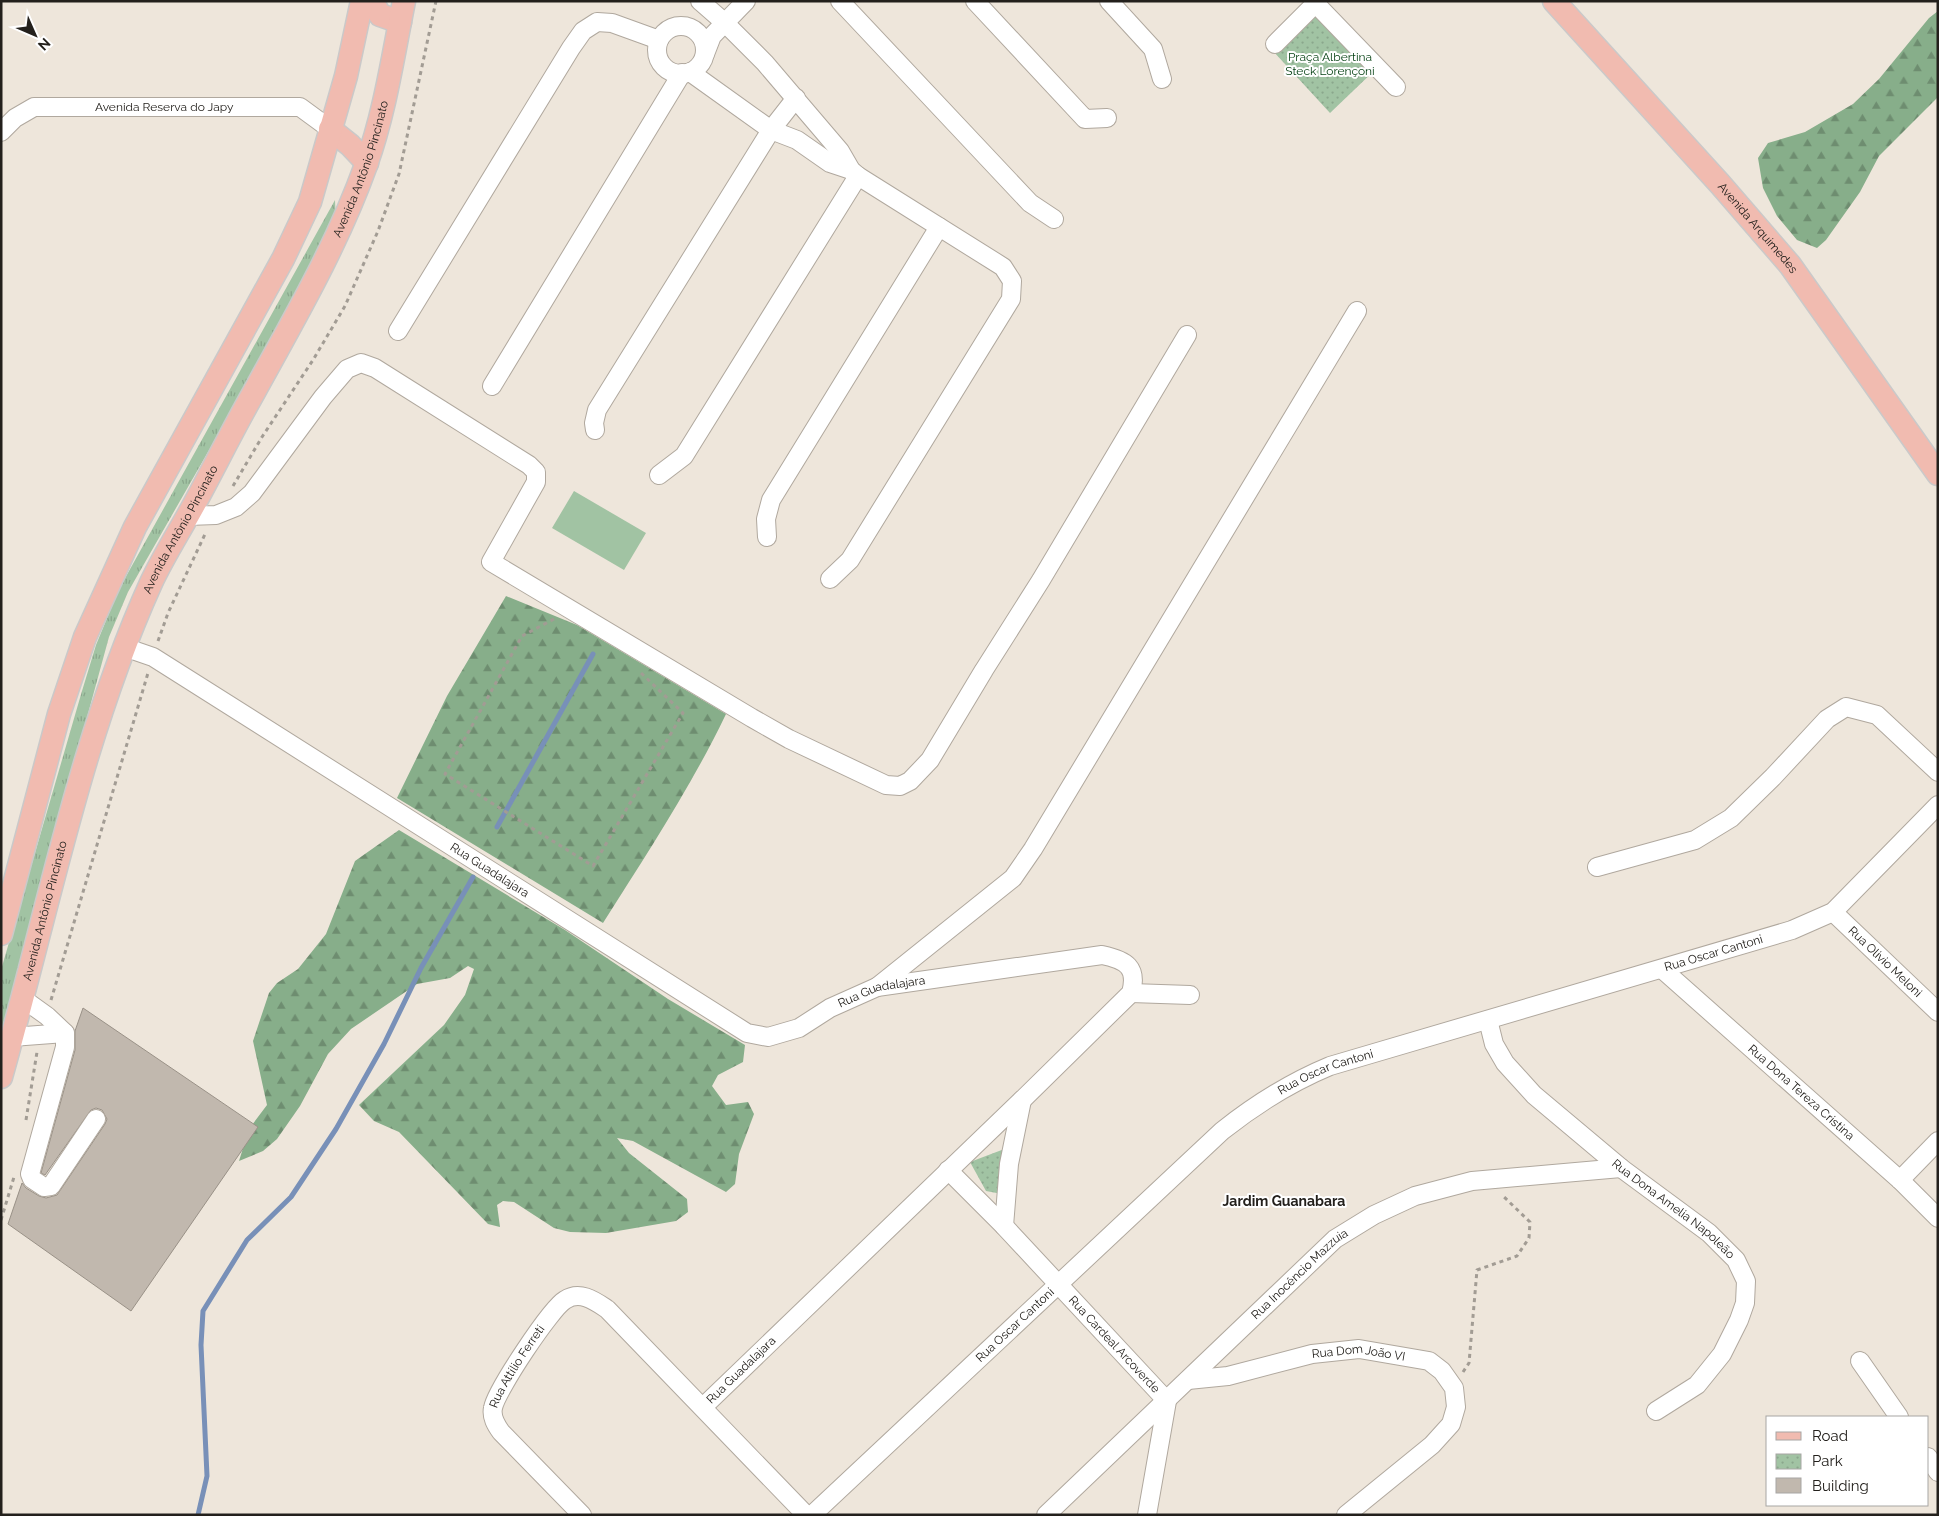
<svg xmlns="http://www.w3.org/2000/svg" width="1939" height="1516" font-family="Raleway,sans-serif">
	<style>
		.grass { fill: url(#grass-tufts) }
		.forest { fill: url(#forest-firs) }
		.park { fill: url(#park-dots) }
		.pitch { fill: #a1c3a3 }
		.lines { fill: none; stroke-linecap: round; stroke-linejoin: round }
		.stream { stroke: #7890b8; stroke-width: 5 }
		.building { fill: #c1b8ae; stroke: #999187 }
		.minor-casing { stroke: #b0a89e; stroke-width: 20 }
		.major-casing { stroke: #cac9c9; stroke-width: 25 }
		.path { stroke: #a29c94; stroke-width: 3; stroke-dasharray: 4 4; stroke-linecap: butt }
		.minor { stroke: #fff; stroke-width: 18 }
		.major { stroke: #f1bbb0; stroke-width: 22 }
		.labels { text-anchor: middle; stroke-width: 4; stroke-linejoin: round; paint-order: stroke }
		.park-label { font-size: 12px; fill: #003e0f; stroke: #fff }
		.street-label { font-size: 12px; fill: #23201c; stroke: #fff }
		.neighbourhood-label { font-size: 14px; font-weight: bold; fill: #23201c; stroke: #fff }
	</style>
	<defs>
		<pattern id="grass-tufts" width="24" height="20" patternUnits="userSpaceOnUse" patternTransform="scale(1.25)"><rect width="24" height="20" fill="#a1c3a3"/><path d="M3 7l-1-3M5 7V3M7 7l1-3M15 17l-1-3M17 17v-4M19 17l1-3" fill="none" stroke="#8aa78c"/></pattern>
		<pattern id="forest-firs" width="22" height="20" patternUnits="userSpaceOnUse" patternTransform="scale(1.25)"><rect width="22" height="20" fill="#87ae8a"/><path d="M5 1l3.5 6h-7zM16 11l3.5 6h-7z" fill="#6e8d70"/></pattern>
		<pattern id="park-dots" width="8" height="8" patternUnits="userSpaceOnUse" patternTransform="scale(1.25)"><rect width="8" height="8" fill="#a1c3a3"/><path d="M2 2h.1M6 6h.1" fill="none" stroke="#8aa78c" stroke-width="1.8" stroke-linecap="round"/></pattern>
	</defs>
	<rect width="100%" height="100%" fill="#eee6db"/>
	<path class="grass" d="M335,200L336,228L128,592L109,637L1,1032V970L82,691L96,645L119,589Z"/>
	<path class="forest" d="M1938,11V97L1879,156L1860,192L1826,240L1817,248L1797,240L1777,216L1763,188L1758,158L1768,143L1805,132L1853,104L1879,79L1929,18Z
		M506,596L577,625L726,714C691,787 646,855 603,923L397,798L447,696Z
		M399,830L565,930L668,999L745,1045L743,1062L718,1075L712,1086L726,1105L748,1102L754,1114L739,1154L735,1184L726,1192L633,1141L617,1138L629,1153L687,1199L688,1212L676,1221L606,1233L570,1232L554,1228L514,1202L503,1201L497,1205L500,1227L488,1224L399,1132L374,1121L359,1105L444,1025L465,995L474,969L468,966L450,978L417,984L351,1029L328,1054L300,1106L277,1139L263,1151L239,1161L249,1129L267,1105L253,1041L269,993L277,983L298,969L326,934L355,861Z"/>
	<path class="park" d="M1316,4L1377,68L1330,113L1273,51Z
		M1007,1148L1002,1194L986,1191L970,1162Z"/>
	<path class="pitch" d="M574,491L646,533L624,570L552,528Z"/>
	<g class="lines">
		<path class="stream" d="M497,827L593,654
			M198,1515L207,1476L201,1345L203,1311L247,1240L291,1197L336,1129L384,1044L421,968L473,877"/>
	</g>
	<path class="building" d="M83,1008L258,1127L131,1311L8,1224L22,1183L26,1188L39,1196L46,1198L57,1195L105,1124L107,1119L102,1110L96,1108L91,1110L45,1175L41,1173L75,1050V1031Z"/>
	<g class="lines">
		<g class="minor-casing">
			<g id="minor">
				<path d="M700,1L724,22L765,63L840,151L851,170L858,176L1003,267L1012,281L1011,299L850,560L830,579"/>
				<path d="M840,1L1030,203L1054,219"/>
				<path d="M975,1L1085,119L1107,118"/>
				<path d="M1109,1L1153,49L1162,79"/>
				<path d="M1316,4L1396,87"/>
				<circle cx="681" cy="50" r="24"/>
				<path d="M1275,44L1318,1"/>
				<path d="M705,54L712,36L746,1"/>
				<path d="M690,72L771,130L797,140L830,163L851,170"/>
				<path id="s1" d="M1,132L15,118L34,107H300L330,129"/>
				<path d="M398,331L571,48L583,31L597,22L612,23L659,40"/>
				<path d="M492,386L682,73"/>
				<path d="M595,430L594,423L597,410L771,130L796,98"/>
				<path d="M659,475L684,456L858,176"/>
				<path d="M188,516L216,515L236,507L252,493L323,397L347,369L361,363L375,368L529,465L536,472V482L491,562L752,718L789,739L886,785L900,786L910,781L930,760L984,670L1041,580L1187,335"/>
				<path d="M767,537L766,519L771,500L939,227"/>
				<path id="s2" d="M124,647L153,657L747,1033L768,1037L799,1028L830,1008L877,987L1102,955C1126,960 1138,967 1131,993L1022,1100L703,1407"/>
				<path d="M1597,867L1695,840L1731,818L1773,777L1827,719L1846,707L1877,715L1938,772"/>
				<path id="s3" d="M1833,912L1938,1012"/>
				<path id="s4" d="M1662,969L1900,1180L1938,1218"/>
				<path d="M877,987L1013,878L1033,849L1357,311"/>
				<path d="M1131,993L1190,995"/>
				<path d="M22,998L47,1016L65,1033V1047L30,1174L32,1179L44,1187L51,1186L96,1119"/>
				<path id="s5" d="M1488,1020L1494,1044L1505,1063L1534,1095L1621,1168L1709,1233L1736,1260L1746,1281L1745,1303L1739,1320L1722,1354L1697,1385L1656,1411"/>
				<path d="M12,1037L65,1033"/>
				<path id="s6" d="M948,1170L1004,1226L1167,1401L1147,1515"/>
				<path d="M1900,1180L1938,1141"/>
				<path d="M1004,1226L1009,1164L1022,1100"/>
				<path d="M1860,1361L1899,1417"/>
				<path id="s7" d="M1188,1380L1228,1376L1312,1354L1359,1349L1429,1361L1442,1371L1454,1388L1456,1407L1451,1424L1432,1445L1346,1515"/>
				<path d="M1928,1457L1938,1472"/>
				<path id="s8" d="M582,1515L501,1432C496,1425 491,1417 493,1408C496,1391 551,1308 565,1300C580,1290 595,1301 607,1309L806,1515"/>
				<path id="s9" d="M812,1515L1222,1131C1256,1104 1289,1083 1330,1066L1792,930L1833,912L1938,805"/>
				<path id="s10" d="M1046,1515L1335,1239L1374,1215L1415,1196L1472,1181L1621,1168"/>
			</g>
		</g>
		<g class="major-casing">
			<g id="major">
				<path d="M372,1L380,15L400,22"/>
				<path id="s11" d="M1554,1L1720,184L1790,265L1938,474"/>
				<path d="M330,129L350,145L367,163"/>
				<path d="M1,934L59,714L85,637L135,527L283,259L310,202L346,76L362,1"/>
				<path id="s12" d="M1,1077C48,911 80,740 151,583C164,555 181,529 196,501C215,466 233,429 253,394C294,319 337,246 366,165C385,112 393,56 404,1"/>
			</g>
		</g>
		<path class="path" d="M233,486L262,437L313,360L345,306L378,231L399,174L436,1
			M554,619L522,636L445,774L593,866L683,713L640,672
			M158,641L168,613L206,532
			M51,1000L148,673
			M26,1120L37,1052
			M1,1220L14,1177
			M1463,1372L1469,1363L1477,1270L1517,1256L1529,1238L1530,1222L1502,1195"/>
		<use href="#minor" class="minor"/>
		<use href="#major" class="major"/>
	</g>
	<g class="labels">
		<g class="park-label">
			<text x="1330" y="61">Praça Albertina<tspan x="1330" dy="14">Steck Lorençoni</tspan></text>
		</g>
		<g class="street-label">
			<text dy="4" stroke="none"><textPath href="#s1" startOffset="172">Avenida Reserva do Japy</textPath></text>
			<text dy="4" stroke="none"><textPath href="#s12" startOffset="982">Avenida Antônio Pincinato</textPath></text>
			<text dy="4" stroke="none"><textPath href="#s11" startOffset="305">Avenida Arquimedes</textPath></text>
			<text dy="4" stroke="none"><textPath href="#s12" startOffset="578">Avenida Antônio Pincinato</textPath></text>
			<text dy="4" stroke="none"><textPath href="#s2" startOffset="429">Rua Guadalajara</textPath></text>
			<text dy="4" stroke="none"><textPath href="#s12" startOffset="172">Avenida Antônio Pincinato</textPath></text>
			<text dy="4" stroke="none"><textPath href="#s9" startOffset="1088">Rua Oscar Cantoni</textPath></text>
			<text dy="4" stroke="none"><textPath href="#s3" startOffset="72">Rua Olivio Meloni</textPath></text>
			<text dy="4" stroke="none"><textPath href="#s2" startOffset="879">Rua Guadalajara</textPath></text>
			<text dy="4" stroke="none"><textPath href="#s9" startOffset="682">Rua Oscar Cantoni</textPath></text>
			<text dy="4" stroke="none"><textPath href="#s4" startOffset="186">Rua Dona Tereza Cristina</textPath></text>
			<text dy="4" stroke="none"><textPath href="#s5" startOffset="270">Rua Dona Amelia Napoleão</textPath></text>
			<text dy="4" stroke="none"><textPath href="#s10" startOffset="350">Rua Inocêncio Mazzuia</textPath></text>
			<text dy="4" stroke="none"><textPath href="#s9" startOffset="278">Rua Oscar Cantoni</textPath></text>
			<text dy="4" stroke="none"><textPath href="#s6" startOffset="241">Rua Cardeal Arcoverde</textPath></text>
			<text dy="4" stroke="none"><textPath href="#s7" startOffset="174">Rua Dom João VI</textPath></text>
			<text dy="4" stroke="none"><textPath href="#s8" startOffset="190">Rua Attílio Ferreti</textPath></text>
			<text transform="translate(741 1370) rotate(-44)" y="4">Rua Guadalajara</text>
		</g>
		<g class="neighbourhood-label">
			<text x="1284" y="1206">Jardim Guanabara</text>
		</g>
	</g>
	<rect width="1939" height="1516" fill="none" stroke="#23201c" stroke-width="5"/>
	<rect x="1766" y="1416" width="162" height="90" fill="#ffffff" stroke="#a7a6a4"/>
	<rect x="1776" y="1432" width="25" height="8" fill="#f1bbb0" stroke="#a7a6a4"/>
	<text x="1812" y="1441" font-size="15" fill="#23201c">Road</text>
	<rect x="1776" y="1454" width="25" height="15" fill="url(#park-dots)" stroke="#a7a6a4"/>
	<text x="1812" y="1466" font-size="15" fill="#23201c">Park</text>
	<rect x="1776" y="1478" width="25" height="15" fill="#c1b8ae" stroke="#a7a6a4"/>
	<text x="1812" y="1491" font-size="15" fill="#23201c">Building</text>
	<g transform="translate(35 35) rotate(135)" stroke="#ffffff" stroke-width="4" paint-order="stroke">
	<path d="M0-4L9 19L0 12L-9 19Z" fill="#23201c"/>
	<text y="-8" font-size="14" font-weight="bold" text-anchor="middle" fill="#23201c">N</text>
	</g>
</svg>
